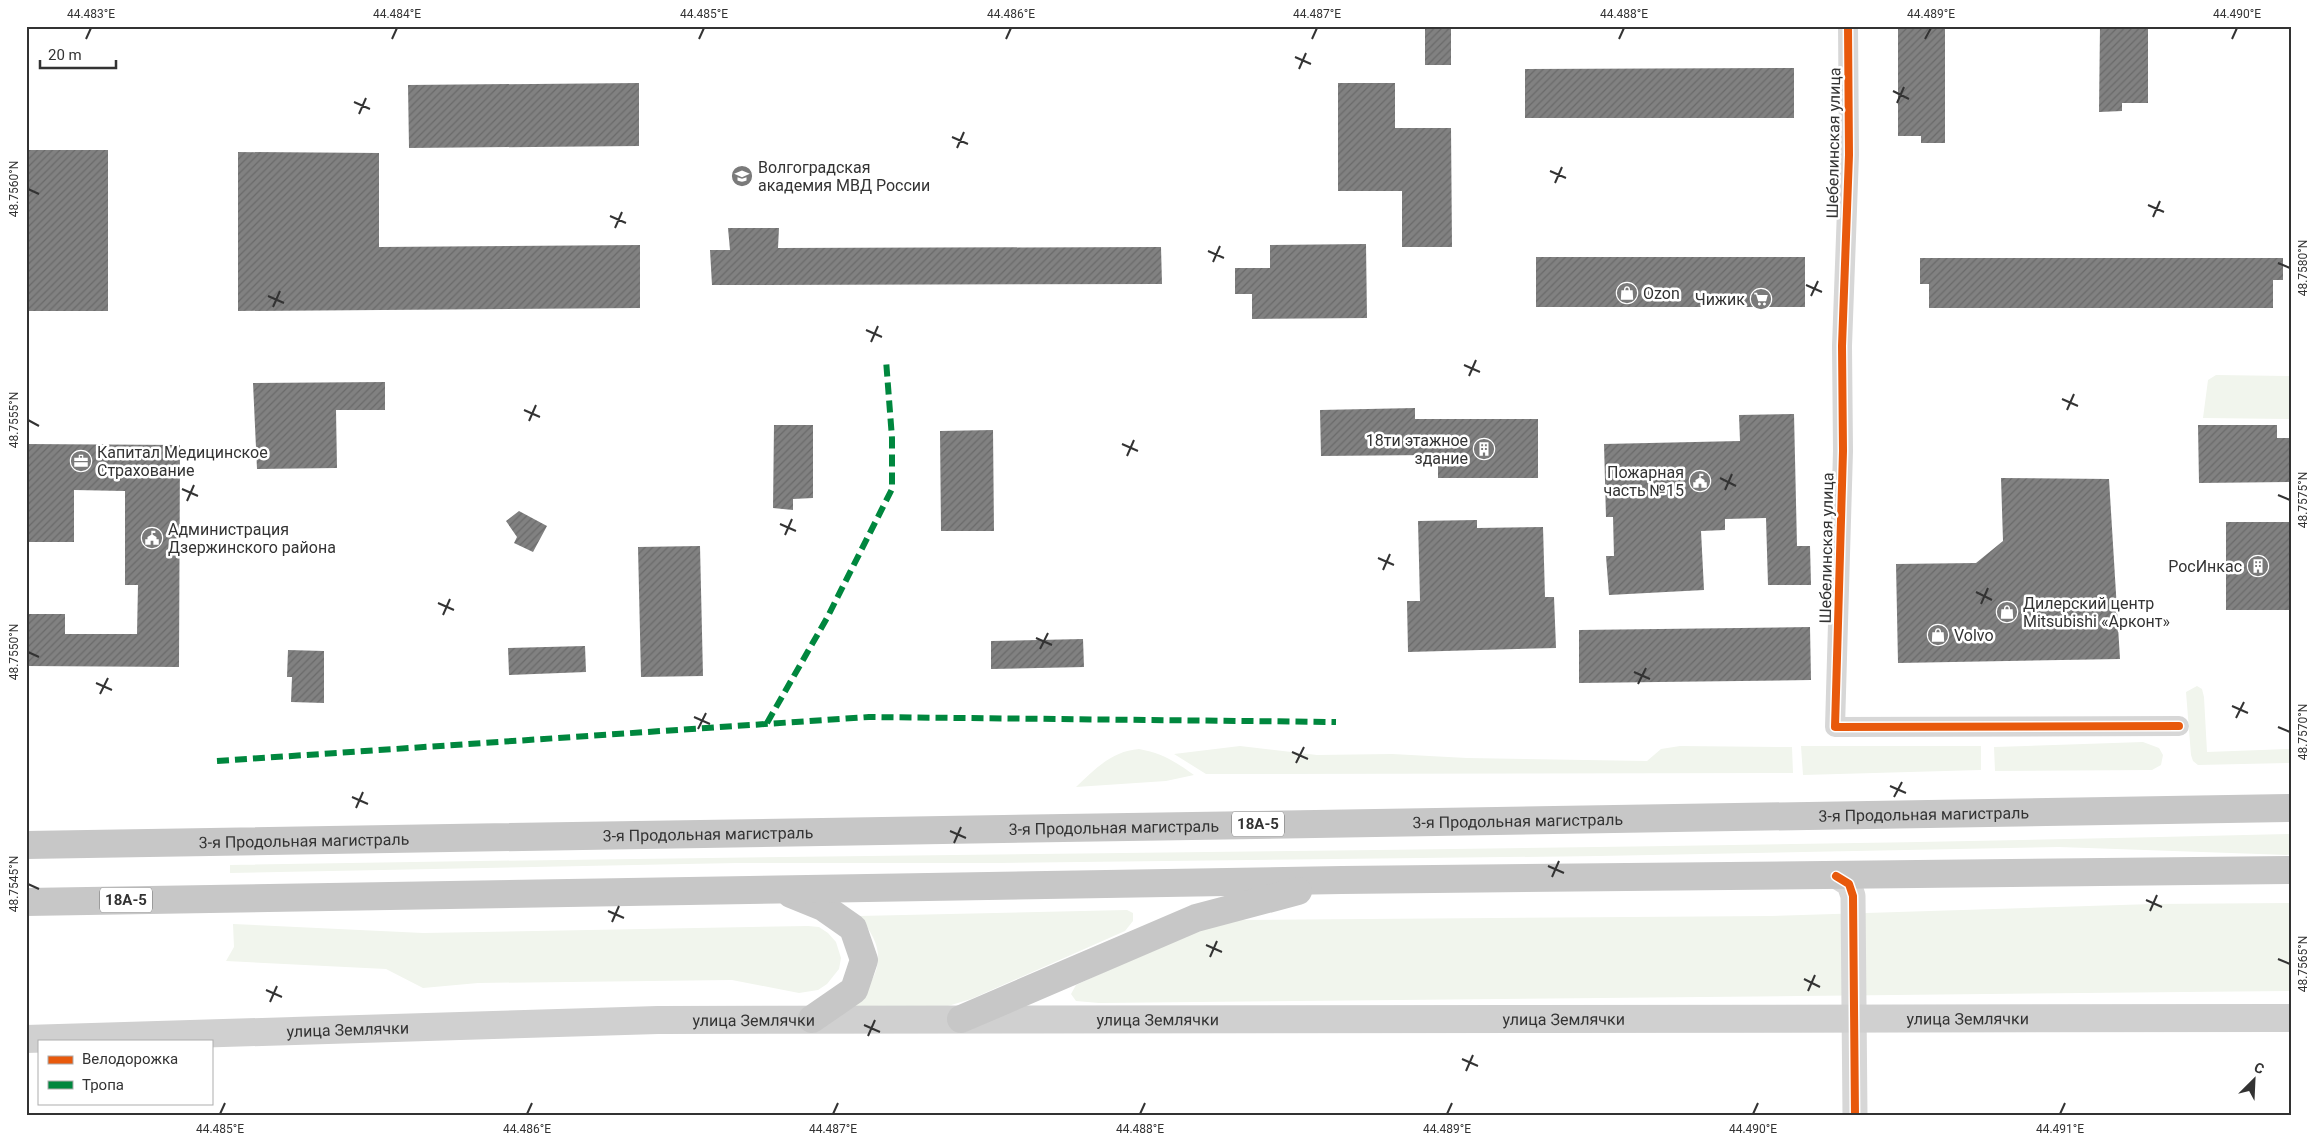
<svg xmlns="http://www.w3.org/2000/svg" width="2317" height="1142" font-family="Roboto,sans-serif">
	<style>
		.grass { fill: #f1f5ed }
		.building { fill: url(#building-hatch) }
		.lines { fill: none; stroke-linecap: round; stroke-linejoin: round }
		.minor { stroke: #d7d7d7; stroke-width: 20 }
		.tertiary { stroke: #d7d7d7; stroke-width: 25 }
		.secondary { stroke: #d0d0d0; stroke-width: 28 }
		.trunk { stroke: #c7c7c7; stroke-width: 28 }
		.quiet { stroke: #00873e; stroke-width: 6; stroke-dasharray: 12 6; stroke-linecap: butt }
		.cycleway-casing { stroke: #fff; stroke-width: 11 }
		.cycleway { stroke: #e8590c; stroke-width: 8 }
		.ticks { fill: none; stroke: #333; stroke-width: 2 }
		.labels { text-anchor: middle; stroke-width: 5; stroke-linejoin: round; paint-order: stroke }
		.shield { fill: #fff; stroke: #707070; stroke-width: 1 }
		.shield-label { font-size: 15px; font-weight: bold; fill: #333 }
		.street-label { font-size: 16px; fill: #333; stroke: #fff }
		.poi-label { font-size: 16px; fill: #333; stroke: #fff; text-anchor: start }
		.neatline { fill: none; stroke: #333; stroke-width: 2 }
		.ticks-label { font-size: 12px; text-anchor: middle; fill: #333 }
	</style>
	<defs>
		<pattern id="building-hatch" width="6" height="6" patternUnits="userSpaceOnUse" patternTransform="scale(1.25)"><rect width="6" height="6" fill="#818181"/><path d="M-1 1l2-2M0 6l6-6M5 7l2-2" fill="none" stroke="#6a6a6a"/></pattern>
	</defs>
	<rect width="100%" height="100%" fill="#fff"/>
	<path class="grass" d="M2216,375L2291,376V419L2203,418L2208,380Z
		M2197,686L2202,689L2204,697L2207,752L2291,749V763L2198,765L2193,761L2191,755L2186,692Z
		M2143,742L2159,748L2163,755L2161,765L2152,770L1995,771L1994,747Z
		M1240,746L1317,755L1392,754L1467,758L1647,761L1661,749L1680,746L1792,747L1793,773L1206,774L1174,754Z
		M1801,746H1981V770L1803,775Z
		M1139,749C1162,753 1176,762 1194,775L1166,781L1076,787C1095,769 1112,751 1139,749Z
		M2291,834V855L2059,847L1599,856L999,863H737L230,873V865C917,853 1604,851 2291,834Z
		M2291,903V991L1099,1003L1076,1001L1071,994L1076,985L1203,927L1234,920L1771,916L2153,904Z
		M1127,910L1133,913V921L1125,931L971,999L948,1006H852C882,975 889,950 858,916Z
		M233,924L423,933L808,926L819,927L828,933L836,942L841,958L839,969L827,984L818,990L799,993L732,980L478,983L423,988L386,969L226,961L234,947Z"/>
	<path class="building" d="M1425,26H1451V65H1425Z
		M1898,26H1945V143H1921V136H1898Z
		M2100,26H2148V103H2122V111L2099,112Z
		M1794,68V118H1525V69Z
		M639,83V146L409,148L408,85Z
		M1338,83H1395V128H1451L1452,247H1402V191H1338Z
		M26,150H108V311H26Z
		M238,152L379,153V247L640,245V308L238,311Z
		M728,228H779L778,248L1161,247L1162,284L712,285L710,250H730Z
		M1366,244L1367,318L1252,319V294H1235V268H1270V245Z
		M1536,257H1805V307H1536Z
		M1920,258H2283V280H2273V308H1929V284H1920Z
		M385,382V410H336L337,468L257,469L253,383Z
		M1415,408V419H1538V478H1438V461H1430V455L1321,456L1320,410Z
		M1794,414L1797,546H1810L1811,585H1768L1766,518L1725,519V530L1701,531L1704,590L1609,595L1606,556H1614L1613,517H1606L1604,444L1740,441L1739,415Z
		M774,425H813V498L793,499V510L773,508Z
		M2198,425H2277V438H2291V482L2199,483Z
		M993,430L994,531H941L940,431Z
		M26,444L180,445L179,667L26,666V614H65V634H137L138,585H125V491L74,490V542H26Z
		M2001,478L2109,479L2120,659L1898,663L1896,564L1976,563L2003,541Z
		M519,511L547,526L533,552L514,543L517,537L506,521Z
		M1477,520V528L1543,527L1545,597H1554L1556,648L1408,652L1407,601H1420L1418,521Z
		M2226,522H2291V610H2226Z
		M700,546L703,676L641,677L638,547Z
		M1810,627L1811,680L1579,683V630Z
		M1083,639L1084,667L991,669V641Z
		M585,646L586,672L509,675L508,648Z
		M288,650L324,651V703L291,702L292,677H287Z"/>
	<g class="lines">
		<path class="minor" d="M1848,26L1849,155L1842,346L1843,451L1835,727L2179,726"/>
		<path class="tertiary" d="M1836,876L1849,884L1853,896L1855,1116"/>
		<path class="secondary" id="s1" d="M26,1039L658,1020L2291,1018"/>
		<g class="trunk">
			<path id="s2" d="M26,845L2291,808"/>
			<path d="M791,894L823,907L853,928L864,960L854,990L812,1019"/>
			<path d="M26,902L1342,880L2291,870"/>
			<path d="M961,1019L1196,918L1298,891"/>
		</g>
		<path class="quiet" d="M767,723L827,618L892,489V438L886,360
			M217,761L869,717L1336,722"/>
		<g class="cycleway-casing">
			<path id="cycleway" d="M1848,26L1849,155L1842,346L1843,451L1835,727L2179,726
				M1836,876L1849,884L1853,896L1855,1116"/>
		</g>
		<use href="#cycleway" class="cycleway"/>
	</g>
	<path class="ticks" d="M86,39L91,28M392,39L397,28M699,39L704,28M1006,39L1011,28M1312,39L1317,28M1619,39L1624,28M1925,39L1931,28M2232,39L2237,28M1295,57L1311,64M1299,69L1306,53M1893,91L1909,99M354,102L370,109M1897,103L1904,87M359,114L366,98M952,137L968,144M957,148L964,132M1550,171L1566,178M1555,183L1562,167M28,189L39,194M2148,205L2164,212M610,216L626,223M2153,217L2160,201M615,228L622,212M1208,251L1224,258M1213,262L1220,246M2278,263L2290,268M1806,285L1822,292M268,296L284,303M1811,296L1818,281M273,307L280,291M866,330L882,337M871,342L878,326M1464,365L1480,372M1469,376L1476,360M2062,399L2078,406M524,410L540,417M2067,410L2074,394M28,420L39,426M529,421L536,405M1122,444L1138,451M1127,456L1134,440M1720,478L1736,486M182,489L198,496M1725,490L1732,474M2278,495L2290,500M187,501L194,485M780,524L796,531M785,535L792,519M1378,558L1394,565M1383,570L1390,554M1976,592L1992,600M438,603L454,610M1981,604L1988,588M443,615L450,599M1036,638L1052,645M1040,649L1048,633M28,652L39,657M1634,672L1650,679M96,683L112,690M1638,684L1646,668M100,694L108,678M2232,706L2248,713M694,717L710,724M2236,718L2244,702M2278,727L2290,732M698,729L706,713M1292,752L1308,759M1296,763L1304,747M1890,786L1906,793M352,797L368,804M1894,797L1902,782M356,808L363,792M950,831L966,838M954,843L961,827M1548,866L1564,873M1552,877L1559,861M28,884L39,889M2146,900L2162,907M608,911L624,918M2150,911L2157,895M612,922L619,906M1206,945L1222,952M1210,957L1217,941M2278,959L2290,964M1804,979L1820,987M266,990L282,997M1808,991L1815,975M270,1002L277,986M864,1025L880,1032M868,1036L875,1020M1462,1059L1478,1066M1466,1071L1473,1055M220,1114L225,1103M527,1114L532,1103M833,1114L838,1103M1140,1114L1145,1103M1447,1114L1452,1103M1753,1114L1758,1103M2060,1114L2065,1103"/>
	<defs>
		<g id="university-disc" transform="scale(1.125)"><circle r="9.5" fill="#7a7a7a" stroke="#fff"/><path d="M0-5L7-2L0 1L-7-2ZM-4 1L0 2.5L4 1V4Q0 6-4 4Z" fill="#fff"/></g>
		<g id="shop-disc" transform="scale(1.125)"><circle r="9.5" fill="#7a7a7a" stroke="#fff"/><path d="M-5-2.5h2.3a2.7 3.5 0 0 1 5.4 0H5L5.5 6h-11ZM-1.5-2.5h3a1.5 2.3 0 0 0-3 0Z" fill="#fff"/></g>
		<g id="supermarket-disc" transform="scale(1.125)"><circle r="9.5" fill="#7a7a7a" stroke="#fff"/><path d="M-6-5.5h2.5l.6 2H6L4.5 2H-2.5L-4.4-4H-6ZM-1.5 3.2a1.3 1.3 0 1 0 .1 0ZM3 3.2a1.3 1.3 0 1 0 .1 0Z" fill="#fff"/></g>
		<g id="building-disc" transform="scale(1.125)"><circle r="9.5" fill="#7a7a7a" stroke="#fff"/><path d="M-4-6H4V6H1V3H-1V6H-4ZM-2.5-4.3h1.7v1.8h-1.7ZM.8-4.3h1.7v1.8H.8ZM-2.5-1h1.7V.8h-1.7ZM.8-1h1.7V.8H.8Z" fill="#fff"/></g>
		<g id="office-disc" transform="scale(1.125)"><circle r="9.5" fill="#7a7a7a" stroke="#fff"/><path d="M-6-3h4V-5.5h4V-3h4V5H-6ZM-1-4.5V-3h2v-1.5ZM-6 0V1H6V0Z" fill="#fff"/></g>
		<g id="civic-disc" transform="scale(1.125)"><circle r="9.5" fill="#7a7a7a" stroke="#fff"/><path d="M-.6-6.5H3V-4.5H.6V-3L4-1V1h2V6H-6V1h2V-1L-.6-3ZM-1.2 2.5V6h2.4V2.5Z" fill="#fff"/></g>
	</defs>
	<g fill-rule="evenodd">
		<use href="#university-disc" x="742" y="176"/>
		<use href="#shop-disc" x="1627" y="293"/>
		<use href="#supermarket-disc" x="1761" y="299"/>
		<use href="#building-disc" x="1484" y="449"/>
		<use href="#office-disc" x="81" y="461"/>
		<use href="#civic-disc" x="1700" y="481"/>
		<use href="#civic-disc" x="152" y="538"/>
		<use href="#building-disc" x="2258" y="566"/>
		<use href="#shop-disc" x="2007" y="612"/>
		<use href="#shop-disc" x="1938" y="635"/>
	</g>
	<g class="labels">
		<g class="shield">
			<rect x="1232" y="811.5" width="52" height="25" rx="4"/>
			<rect x="100" y="887.5" width="52" height="25" rx="4"/>
		</g>
		<g class="shield-label">
			<text x="1258" y="829">18А-5</text>
			<text x="126" y="905">18А-5</text>
		</g>
		<g class="street-label">
			<text transform="translate(1833 143) rotate(-89)" y="6">Шебелинская улица</text>
			<text transform="translate(1826 548) rotate(-89)" y="6">Шебелинская улица</text>
			<text dy="6" stroke="none"><textPath href="#s2" startOffset="1898">3-я Продольная магистраль</textPath></text>
			<text dy="6" stroke="none"><textPath href="#s2" startOffset="1492">3-я Продольная магистраль</textPath></text>
			<text dy="6" stroke="none"><textPath href="#s2" startOffset="1088">3-я Продольная магистраль</textPath></text>
			<text dy="6" stroke="none"><textPath href="#s2" startOffset="682">3-я Продольная магистраль</textPath></text>
			<text dy="6" stroke="none"><textPath href="#s2" startOffset="278">3-я Продольная магистраль</textPath></text>
			<text dy="6" stroke="none"><textPath href="#s1" startOffset="1132">улица Землячки</textPath></text>
			<text dy="6" stroke="none"><textPath href="#s1" startOffset="1538">улица Землячки</textPath></text>
			<text dy="6" stroke="none"><textPath href="#s1" startOffset="1942">улица Землячки</textPath></text>
			<text dy="6" stroke="none"><textPath href="#s1" startOffset="728">улица Землячки</textPath></text>
			<text dy="6" stroke="none"><textPath href="#s1" startOffset="322">улица Землячки</textPath></text>
		</g>
		<g class="poi-label">
			<text x="758" y="173">Волгоградская<tspan x="758" dy="18">академия МВД России</tspan></text>
			<text x="1643" y="299">Ozon</text>
			<text x="1745" y="305" text-anchor="end">Чижик</text>
			<text x="1468" y="446" text-anchor="end">18ти этажное<tspan x="1468" dy="18">здание</tspan></text>
			<text x="97" y="458">Капитал Медицинское<tspan x="97" dy="18">Страхование</tspan></text>
			<text x="1684" y="478" text-anchor="end">Пожарная<tspan x="1684" dy="18">часть №15</tspan></text>
			<text x="168" y="535">Администрация<tspan x="168" dy="18">Дзержинского района</tspan></text>
			<text x="2242" y="572" text-anchor="end">РосИнкас</text>
			<text x="2023" y="609">Дилерский центр<tspan x="2023" dy="18">Mitsubishi «Арконт»</tspan></text>
			<text x="1954" y="641">Volvo</text>
		</g>
	</g>
	<rect width="2317" height="1142" fill="none" stroke="#ffffff" stroke-width="55"/>
	<rect x="38" y="1040" width="175" height="65" fill="#ffffff" stroke="#adadad"/>
	<rect x="48" y="1056" width="25" height="8" fill="#e8590c" stroke="#adadad"/>
	<text x="82" y="1064" font-size="15" fill="#333333">Велодорожка</text>
	<rect x="48" y="1081" width="25" height="8" fill="#00873e" stroke="#adadad"/>
	<text x="82" y="1090" font-size="15" fill="#333333">Тропа</text>
	<g transform="translate(2254 1080) rotate(24)" stroke="#ffffff" stroke-width="4" paint-order="stroke">
	<path d="M0-4L9 19L0 12L-9 19Z" fill="#333333"/>
	<text y="-8" font-size="14" font-weight="bold" text-anchor="middle" fill="#333333">С</text>
	</g>
	<path d="M40 60v8h76v-8" fill="none" stroke="#333333" stroke-width="2.5"/>
	<text x="48" y="60" font-size="15" fill="#333333" stroke="#ffffff" stroke-width="4" paint-order="stroke">20 m</text>
	<rect x="28" y="28" width="2262" height="1086" class="neatline"/>
	<g class="ticks-label">
		<text x="91" y="18">44.483°E</text>
		<text x="397" y="18">44.484°E</text>
		<text x="704" y="18">44.485°E</text>
		<text x="1011" y="18">44.486°E</text>
		<text x="1317" y="18">44.487°E</text>
		<text x="1624" y="18">44.488°E</text>
		<text x="1931" y="18">44.489°E</text>
		<text x="2237" y="18">44.490°E</text>
		<text transform="translate(14 189) rotate(-90)" y="4">48.7560°N</text>
		<text transform="translate(2303 268) rotate(-90)" y="4">48.7580°N</text>
		<text transform="translate(14 420) rotate(-90)" y="4">48.7555°N</text>
		<text transform="translate(2303 500) rotate(-90)" y="4">48.7575°N</text>
		<text transform="translate(14 652) rotate(-90)" y="4">48.7550°N</text>
		<text transform="translate(2303 732) rotate(-90)" y="4">48.7570°N</text>
		<text transform="translate(14 884) rotate(-90)" y="4">48.7545°N</text>
		<text transform="translate(2303 964) rotate(-90)" y="4">48.7565°N</text>
		<text x="220" y="1133">44.485°E</text>
		<text x="527" y="1133">44.486°E</text>
		<text x="833" y="1133">44.487°E</text>
		<text x="1140" y="1133">44.488°E</text>
		<text x="1447" y="1133">44.489°E</text>
		<text x="1753" y="1133">44.490°E</text>
		<text x="2060" y="1133">44.491°E</text>
	</g>
</svg>
